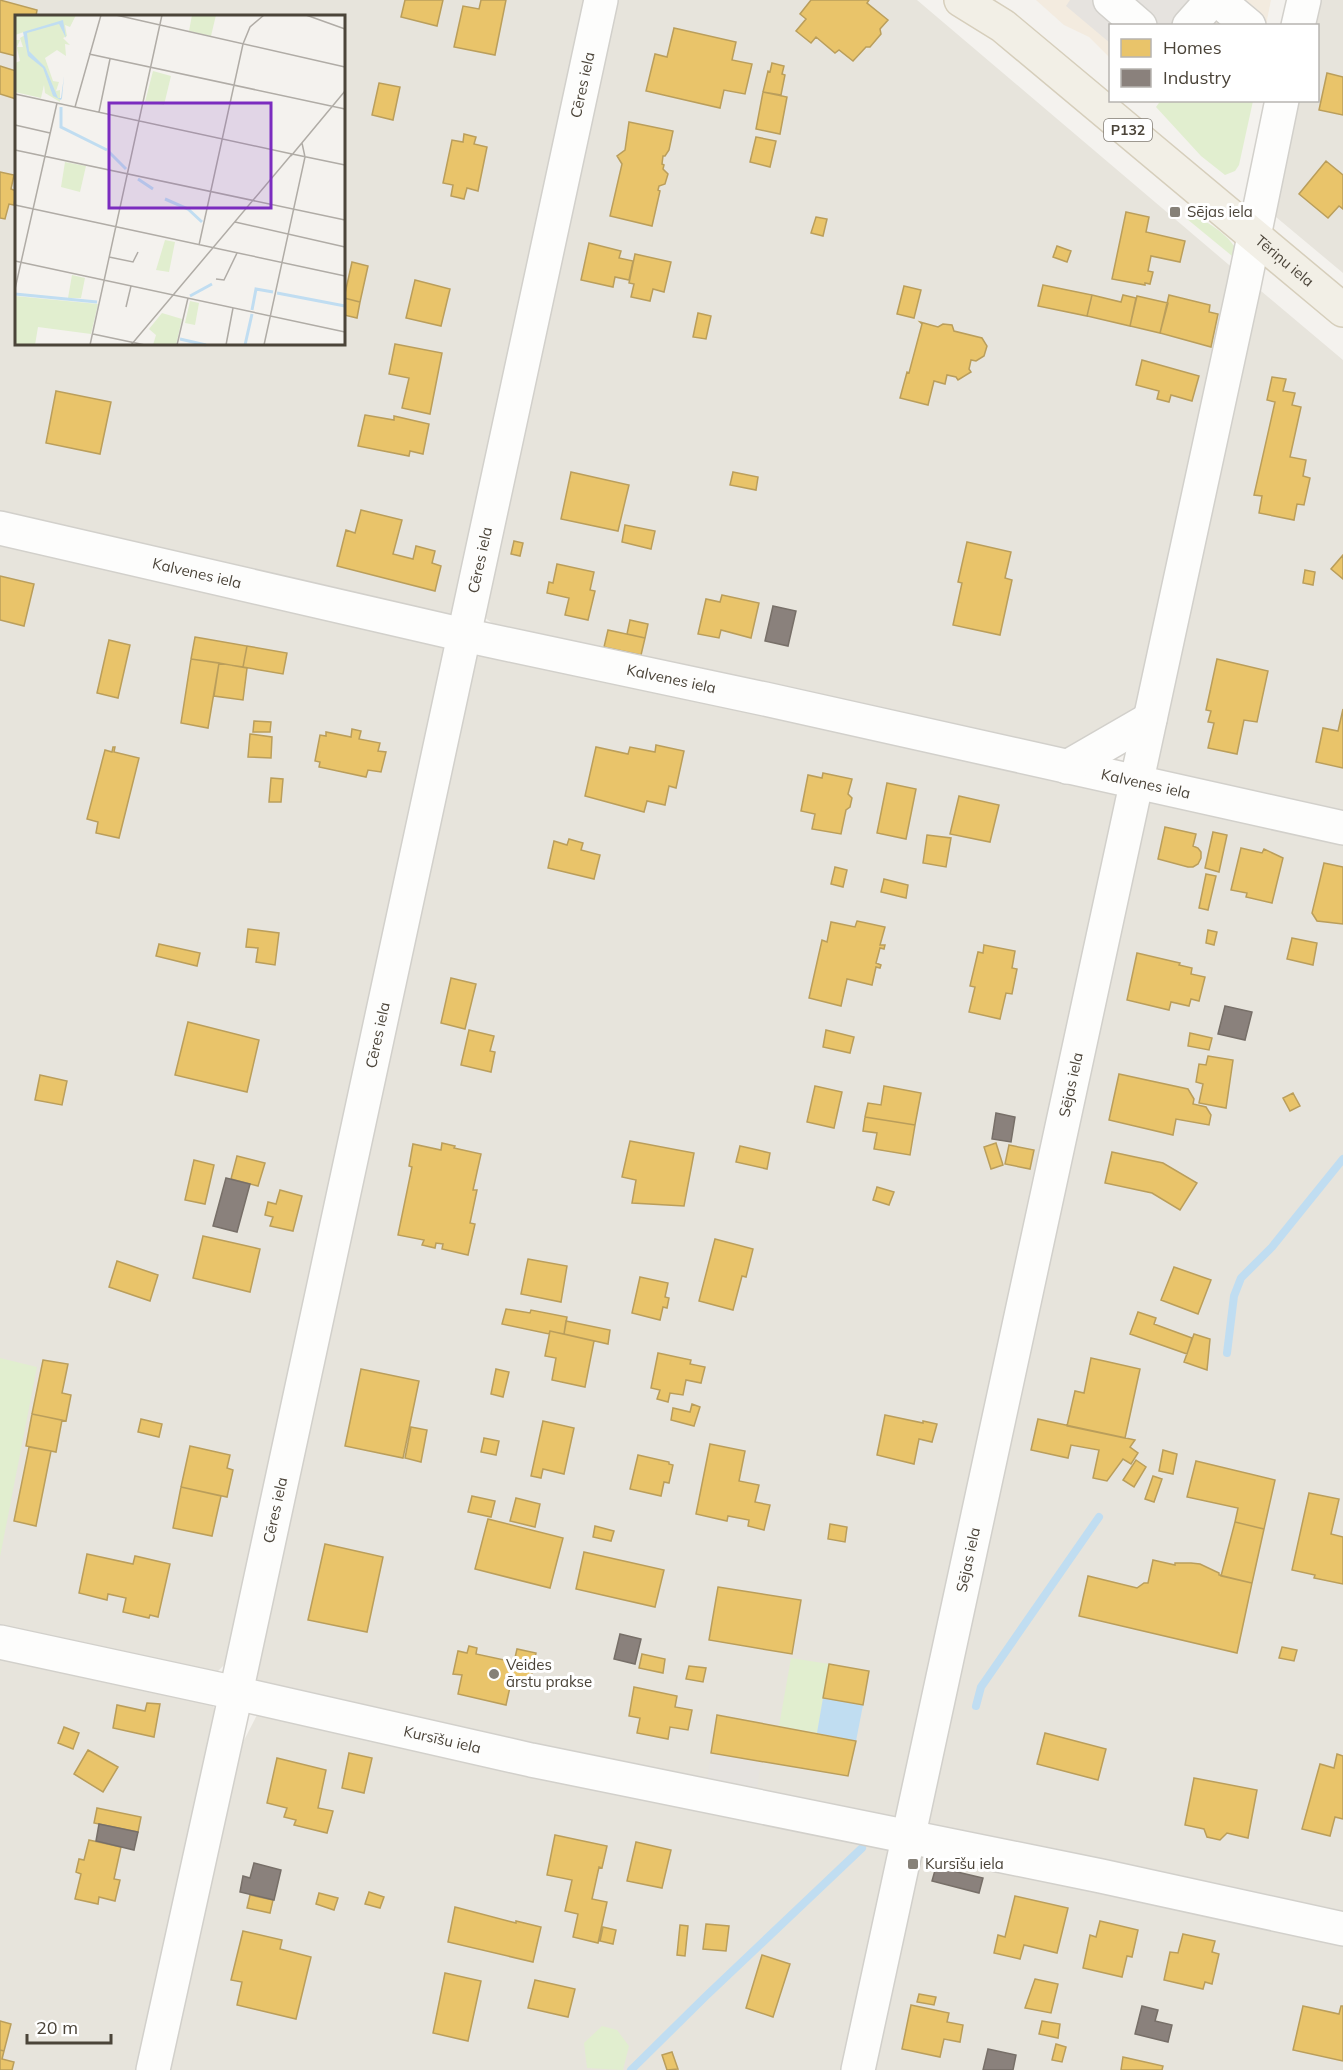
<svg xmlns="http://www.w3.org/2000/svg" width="1343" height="2070" font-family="Mulish,sans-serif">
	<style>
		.residential { fill: #e7e4dc; fill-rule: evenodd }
		.commercial { fill: #f3ebdf }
		.green { fill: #e1eecf }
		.parking { fill: #e6e3df }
		.water { fill: #c0ddf1 }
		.homes { fill: #e9c46a; stroke: #ba9e5b; stroke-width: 1.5 }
		.industry { fill: #8a817c; stroke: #776f68; stroke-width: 1.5 }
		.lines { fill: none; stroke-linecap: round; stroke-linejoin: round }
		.stream { stroke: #c0ddf1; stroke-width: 8 }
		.minor-casing { stroke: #d2d0cb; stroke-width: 36 }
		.major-casing { stroke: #d6cebb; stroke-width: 36 }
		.minor { stroke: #fdfdfc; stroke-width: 33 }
		.major { stroke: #f2efe6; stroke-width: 33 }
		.poi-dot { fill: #868178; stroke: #fff; stroke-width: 2 }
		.labels { text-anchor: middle; stroke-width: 6; stroke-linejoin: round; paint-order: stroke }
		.shield { fill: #fff; stroke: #817c74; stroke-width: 1.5 }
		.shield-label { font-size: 14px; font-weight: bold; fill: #4b4439 }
		.street-label { font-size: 15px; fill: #4b4439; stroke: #fff }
		.poi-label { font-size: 15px; fill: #4b4439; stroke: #fff; text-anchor: start }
		.inset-river { fill: none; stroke: #c0ddf1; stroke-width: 3 }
		.inset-road { fill: none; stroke: #b0aca6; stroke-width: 1.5 }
		.view { fill: #7b2cbf; fill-opacity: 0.15; stroke: #7b2cbf; stroke-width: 3 }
		.inset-edge { fill: none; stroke: #4b4439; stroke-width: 3 }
	</style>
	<rect width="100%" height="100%" fill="#f4f2ee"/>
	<path class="residential" d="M0,0H588L461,608L444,623L0,518ZM16,16H344V344H16Z
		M613,0H917L1235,270L1164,605L1134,715L1070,752L525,639L492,623L481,615Z
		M1313,0H1343V273L1270,212L1292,101L1318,100V26L1308,25Z
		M1255,286L1343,360V820L1164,776L1157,768L1153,757Z
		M0,539L444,646L450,664L228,1661L217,1672L204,1674L0,1633Z
		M490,650L1119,790L905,1813L889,1823L265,1686L256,1678L469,662Z
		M1154,796L1343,837V1920L923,1824L1143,805Z
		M0,1654L206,1698L216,1710L141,2070H0Z
		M258,1713L889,1844L894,1854L848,2070H167L240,1748Z
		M911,1853L1275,1929L1343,1946V2070H866Z"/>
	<path class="commercial" d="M1036,0H1271L1266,25L1110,26V58L1089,37L1064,25Z"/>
	<path class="green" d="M1161,100L1253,101L1239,165L1235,171L1225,175L1201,156L1156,107Z
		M1186,212C1206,221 1227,232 1238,252L1237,260L1187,219Z
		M0,1358L37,1367L0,1557Z
		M791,1658L829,1664L817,1733L779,1726Z
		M602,2026L617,2030L629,2046L623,2070L587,2068L584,2043Z"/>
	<path class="parking" d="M1070,0H1228L1207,25L1110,26V43L1066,6Z
		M711,1753L761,1761L757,1790L707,1781Z"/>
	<path class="water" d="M823,1698L863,1705L856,1741L817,1733Z"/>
	<path class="homes" d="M0,0L37,10L36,16H16V56L0,52Z
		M405,0H443L437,26L401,17Z
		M481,0H506L495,55L454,47L463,6L479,9Z
		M811,0H869L867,3L888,20L880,29L881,34L870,47H866L853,61L839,50L835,53L816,37L811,43L796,31L806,19L800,14Z
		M674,28L736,42L732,60L752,64L745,94L724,90L720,108L646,91L655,54L667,57Z
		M772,63L784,66L782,74L785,75L781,95L763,92L768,71L770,72Z
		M0,66L16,71V99L0,94Z
		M1327,73L1343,77V115L1319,110Z
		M379,83L400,87L393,120L372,115Z
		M763,92L787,97L780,134L756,129Z
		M629,122L673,131L669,150L665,156H663L662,164L664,165L663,169L668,174L665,184L659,186L658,190L660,191L652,226L610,216L622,164L617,156L625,150Z
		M464,134L476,137L474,144L487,147L478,191L467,188L464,199L451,196L453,185L443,183L452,140L463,142Z
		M756,137L776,141L770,167L750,162Z
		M1326,161L1343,175V209L1339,206L1328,218L1299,194Z
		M0,172L14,175L11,189L16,191L14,205L9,204L5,219L0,218Z
		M1126,212L1149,217L1146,232L1185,241L1180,262L1151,256L1148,271L1153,272L1150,284L1145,283V285L1112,279Z
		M816,217L827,219L823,236L811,233Z
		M589,243L621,251L619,258L633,261L629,280L615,277L613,287L581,280Z
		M1057,246L1071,251L1067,262L1053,257Z
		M635,254L671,262L664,292L653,289L650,301L631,297L634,284L629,283Z
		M352,262L368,266L360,302L344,298Z
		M415,280L450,289L441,326L406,318Z
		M1043,285L1092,295L1087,316L1038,306Z
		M904,286L921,290L914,318L897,314Z
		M1092,295L1121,302L1123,295L1136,298L1130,326L1087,316Z
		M1169,295L1210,305L1209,312L1218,314L1211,347L1160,333Z
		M1137,296L1168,303L1160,333L1130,326Z
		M344,298L360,302L357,318L344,315Z
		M698,313L711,316L706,339L693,337Z
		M920,322L938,327L943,324L952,325L954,331L982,338L987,346L984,356L976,361L971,360L969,369L971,372L958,380L956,377L947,375L945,384L934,381L928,405L900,398L907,372L909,373L922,324Z
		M395,344L442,353L430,414L402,408L409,378L389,374Z
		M1142,360L1199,376L1192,401L1171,395L1169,402L1157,399L1159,391L1136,385Z
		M1272,377L1286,379L1283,391L1295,393L1292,405L1301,407L1290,457L1306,460L1303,476L1310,478L1304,505L1297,504L1294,520L1259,513L1262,496L1254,495L1275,402L1267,400Z
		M56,391L111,402L100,454L46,443Z
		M365,415L394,420V416L429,424L423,454L410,451L409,456L358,446Z
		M571,472L629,485L618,531L561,519Z
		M733,472L758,477L756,490L730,485Z
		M361,510L402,520L393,554L413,559L416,546L435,551L432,563L441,566L435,591L337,566L346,530L355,533Z
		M625,525L655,531L651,549L622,542Z
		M514,541L523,543L520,556L511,554Z
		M967,542L1011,552L1005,578L1012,580L1000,635L953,625L962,583L958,582Z
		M1343,555V579L1331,569Z
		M557,564L594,572L590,590L595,591L588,620L565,615L569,598L547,593L549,582L553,583Z
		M1305,570L1315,572L1313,585L1303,583Z
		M0,576L34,584L24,626L0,620Z
		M722,595L759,603L751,638L721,630L719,638L698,634L706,599L720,602Z
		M630,620L648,624L645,638L627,634Z
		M608,630L645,638L641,655L604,647Z
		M195,637L247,646L243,667L191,659Z
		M109,640L130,645L118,698L97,693Z
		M247,646L287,653L283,674L243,667Z
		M191,659L219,663L208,728L181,723Z
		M1217,659L1268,671L1257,722L1244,720L1237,754L1208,748L1214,723L1208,722L1211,711L1206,710Z
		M219,663L247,668L243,700L214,696Z
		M1343,709V768L1316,762L1323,728L1338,731Z
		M254,721L271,722L270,732H253Z
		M352,729L361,731L359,739L380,743L378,751L386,752L381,772L368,770L366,777L319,767L320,762L315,761L320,735L326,736V732L351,737Z
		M250,734L272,737L271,758L248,757Z
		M656,745L684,751L676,788L669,786L665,805L647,801L644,812L585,796L596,747L628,754L630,747L655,752Z
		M113,747H115L114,752L139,758L119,838L96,833L98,822L87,819L105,750L112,752Z
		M823,773L852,779L848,794L852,798L850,807L846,810L841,834L812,829L815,814L801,811L808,775L822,778Z
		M271,778L283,779L281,802H269Z
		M887,783L916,789L906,839L877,833Z
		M959,796L999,805L990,842L950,834Z
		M1165,827L1196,834L1193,846L1198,848L1201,852V858L1198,864L1193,867H1188L1158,859Z
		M1213,832L1227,835L1219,872L1205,868Z
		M927,835L951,838L946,867L923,863Z
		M569,839L583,843L581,850L600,855L594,879L548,868L554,841L567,845Z
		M1241,848L1262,853L1264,849L1283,858L1272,903L1246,897L1247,893L1231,890Z
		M1324,863L1343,867V924L1317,921L1312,913Z
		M835,867L847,870L843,887L831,884Z
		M1206,874L1216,876L1208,910L1199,908Z
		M884,879L908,885L906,898L881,892Z
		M857,921L885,927L880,945H885L884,949L880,948L876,963L881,965L880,968L876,967L872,985L847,979L841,1006L809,998L822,940L827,942L831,922L855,927Z
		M248,929L279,933L275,965L256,962L258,948L246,947Z
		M1208,930L1217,932L1214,945L1206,943Z
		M1292,938L1317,943L1313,965L1287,959Z
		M159,944L200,953L197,966L156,956Z
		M984,945L1015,951L1012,968L1017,969L1012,994L1006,993L1000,1019L969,1012L975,987L970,986L978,952L983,953Z
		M1137,953L1180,963L1179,965L1192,968L1191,974L1205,977L1199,1001L1191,999L1189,1006L1171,1002L1169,1010L1127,1000Z
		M451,978L476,984L465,1029L441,1023Z
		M188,1022L259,1040L247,1092L175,1075Z
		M469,1030L494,1036L490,1051L495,1052L491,1072L461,1065Z
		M826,1030L854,1037L850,1053L823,1047Z
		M1190,1033L1212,1038L1209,1050L1188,1046Z
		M1208,1056L1233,1060L1226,1108L1199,1103L1203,1084L1196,1082L1199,1064L1206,1065Z
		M1119,1074L1188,1089L1194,1099L1193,1104L1206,1107L1211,1115L1209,1125L1176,1119L1173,1135L1109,1120Z
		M40,1075L67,1081L62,1105L35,1100Z
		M815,1086L842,1092L834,1128L807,1122Z
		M884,1086L921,1093L915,1125L865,1117L868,1103L881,1105Z
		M1293,1093L1300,1106L1290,1111L1283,1098Z
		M865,1117L915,1125L910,1155L874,1149L877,1133L863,1131Z
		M630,1141L694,1153L684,1206L632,1203L636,1180L622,1177Z
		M442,1143L455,1146L454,1148L481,1154L473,1190H477L470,1223L475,1224L468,1255L442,1249L443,1244L436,1243L435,1248L422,1245L424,1240L398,1235L412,1167L409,1166L413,1144L441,1150Z
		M996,1143L1003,1165L991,1169L984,1147Z
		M1009,1145L1034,1150L1030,1169L1005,1164Z
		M740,1146L770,1153L767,1169L736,1162Z
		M1112,1152L1163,1163L1197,1183L1180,1210L1152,1193L1105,1183Z
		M237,1156L265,1163L258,1186L231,1179Z
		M194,1160L214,1165L205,1204L185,1200Z
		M877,1187L894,1192L889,1205L873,1200Z
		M280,1190L302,1196L293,1231L270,1226L273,1217L265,1215L268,1202L276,1204Z
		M203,1236L260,1249L250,1292L193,1278Z
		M715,1239L753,1249L746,1277L742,1276L733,1310L699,1301Z
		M528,1259L567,1266L561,1302L521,1294Z
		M117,1261L158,1275L150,1301L109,1287Z
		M1174,1267L1211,1280L1198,1314L1161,1300Z
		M640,1277L668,1283L665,1297L669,1298L667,1308L663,1307L660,1320L632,1313Z
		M506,1309L530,1313L531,1310L567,1317L564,1334L550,1331L549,1334L502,1324Z
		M1138,1312L1156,1318L1154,1324L1192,1338L1187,1354L1130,1334Z
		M566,1321L610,1330L608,1344L564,1334Z
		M550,1331L594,1341L585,1387L552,1380L556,1358L545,1356Z
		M1194,1334L1210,1339L1207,1370L1184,1362Z
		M658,1353L691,1360L690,1364L705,1367L701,1383L686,1380L683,1395L670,1393L668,1402L657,1399L660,1390L651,1388Z
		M1091,1358L1140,1369L1125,1438L1067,1426L1075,1391L1084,1393Z
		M43,1360L68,1364L62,1393L71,1395L66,1421L32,1414Z
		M361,1369L419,1381L403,1458L345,1446Z
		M496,1369L509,1372L503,1397L491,1394Z
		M692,1404L700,1407L694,1426L671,1420L673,1408L690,1412Z
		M32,1414L62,1420L56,1452L26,1446Z
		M885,1415L923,1423V1421L937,1424L932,1442L919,1439L914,1464L877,1455Z
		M141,1419L162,1424L159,1437L138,1432Z
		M1038,1419L1135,1440L1130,1447L1138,1453L1131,1464L1123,1459L1107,1481L1093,1478L1099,1450L1071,1445L1068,1458L1031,1450Z
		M543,1421L574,1428L564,1474L543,1469L541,1478L531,1476Z
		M411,1427L427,1430L421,1462L405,1458Z
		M484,1438L499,1441L496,1455L481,1452Z
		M710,1444L745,1451L739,1481L759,1485L755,1502L770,1505L764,1530L748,1526L749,1520L728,1516L727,1521L696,1514Z
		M190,1446L230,1455L227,1468L233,1470L227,1497L181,1487Z
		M29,1447L51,1451L36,1526L14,1521Z
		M1163,1450L1177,1454L1173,1474L1159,1471Z
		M638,1455L669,1462V1464L673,1465L669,1483L664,1482L661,1496L630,1489Z
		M1136,1460L1146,1467L1134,1487L1123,1480Z
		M1196,1461L1275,1480L1264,1529L1235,1522L1238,1508L1187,1497Z
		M1153,1476L1162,1479L1154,1502L1145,1499Z
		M181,1487L221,1496L212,1536L173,1528Z
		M1309,1493L1339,1499L1331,1534L1343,1537V1584L1314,1578L1315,1575L1292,1570Z
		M472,1496L495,1501L491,1517L468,1512Z
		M516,1498L540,1504L535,1527L510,1521Z
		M488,1519L563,1538L550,1588L475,1569Z
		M1235,1522L1264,1529L1252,1583L1221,1576Z
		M830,1524L847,1527L845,1542L828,1539Z
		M595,1526L614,1531L611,1541L593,1537Z
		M325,1544L383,1557L367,1632L308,1620Z
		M584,1552L664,1570L655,1607L576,1589Z
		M87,1554L133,1564L135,1556L170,1564L158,1617L150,1615L149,1618L123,1612L126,1598L108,1594L107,1600L79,1593Z
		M1153,1560L1175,1565V1563H1191L1200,1564L1219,1573V1575L1252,1583L1237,1653L1079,1616L1088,1576L1137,1588L1144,1583H1148Z
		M718,1587L801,1600L792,1654L709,1640Z
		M469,1646L477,1648L476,1654L514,1662L517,1649L536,1653L530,1682L512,1678L506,1705L458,1694L462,1675L453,1674L458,1651L467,1653Z
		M1282,1647L1297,1650L1294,1661L1279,1658Z
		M642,1654L665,1659L663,1673L639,1668Z
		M829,1664L869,1671L863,1705L823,1698Z
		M689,1666L706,1668L703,1682L686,1679Z
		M634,1687L677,1696L675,1707L692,1710L688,1730L670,1727L668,1739L637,1733L640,1718L629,1716Z
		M147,1703L160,1704L154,1737L113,1728L117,1705L145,1711Z
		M717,1715L856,1741L848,1776L711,1753Z
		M64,1727L79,1733L73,1749L58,1743Z
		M1045,1733L1106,1749L1098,1780L1037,1764Z
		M88,1750L118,1767L103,1792L74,1774Z
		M349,1753L372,1758L364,1793L342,1788Z
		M1337,1754L1343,1756V1819L1335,1817L1330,1836L1302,1829L1320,1764L1334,1768Z
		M277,1758L326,1770L318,1808L333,1811L327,1833L294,1825L296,1820L284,1817L287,1808L267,1803Z
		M1194,1778L1257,1790L1248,1838L1227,1833L1220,1840L1207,1837L1204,1829L1185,1825Z
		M97,1808L141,1817L138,1832L94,1823Z
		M555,1835L607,1846L602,1868L599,1867L592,1899L607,1902L598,1943L573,1937L578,1914L565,1911L572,1880L547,1875Z
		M89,1840L121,1847L114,1879L120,1880L115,1901L99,1897L98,1904L75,1899L81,1874L76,1872L79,1859L84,1860Z
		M636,1842L671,1850L662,1888L627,1881Z
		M369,1892L384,1897L380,1908L365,1904Z
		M319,1893L338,1898L334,1910L316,1904Z
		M250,1895L273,1900L270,1913L247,1908Z
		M1015,1896L1068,1908L1057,1953L1024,1945L1020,1959L994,1953L998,1935L1005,1937Z
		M455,1907L516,1923V1921L541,1927L533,1962L448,1942Z
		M1100,1921L1138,1930L1132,1957L1127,1956L1122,1977L1083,1968L1090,1935L1096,1937Z
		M706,1924L729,1926L726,1951L703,1949Z
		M680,1925L688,1926L685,1956L677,1955Z
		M603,1927L616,1930L613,1944L600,1941Z
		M243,1931L282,1940L280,1949L311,1957L296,2019L237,2005L242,1982L231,1980Z
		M1183,1934L1215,1941L1212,1952L1219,1954L1212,1984L1205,1982L1203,1989L1164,1980L1170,1952L1178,1953Z
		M762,1955L790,1964L773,2017L746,2008Z
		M445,1973L481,1981L468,2041L433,2033Z
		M1035,1979L1058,1984L1051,2013L1025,2008Z
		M535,1980L575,1989L568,2017L528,2008Z
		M919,1994L936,1997L934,2005L917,2002Z
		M911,2005L949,2013L947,2022L963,2025L960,2042L944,2039L940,2057L902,2049Z
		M1303,2006L1339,2014L1341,2006H1343V2061L1293,2050Z
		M0,2021L11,2024L4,2051L0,2050Z
		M1042,2021L1060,2024L1058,2038L1039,2034Z
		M1056,2044L1066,2047L1062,2062L1052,2060Z
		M0,2050L4,2051L2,2059L14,2062L12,2070H0Z
		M672,2052L678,2069L667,2070L662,2055Z
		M1123,2057L1163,2066L1162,2070H1121Z"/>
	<path class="industry" d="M773,606L796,611L788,646L765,641Z
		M1225,1006L1252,1012L1245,1040L1218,1034Z
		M996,1113L1015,1117L1011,1142L992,1139Z
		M226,1178L250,1184L237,1232L213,1226Z
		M620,1634L641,1639L635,1664L614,1659Z
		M99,1824L138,1832L134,1850L96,1841Z
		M254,1863L281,1870L274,1900L240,1892L243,1876L250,1878Z
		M936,1867L983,1878L979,1893L932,1881Z
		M1142,2006L1158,2010L1155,2021L1172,2025L1168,2042L1135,2034Z
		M988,2049L1016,2055L1013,2070H983Z"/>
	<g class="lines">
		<path class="stream" d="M1227,1353L1234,1296L1241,1278L1272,1247L1343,1159
			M976,1706L981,1687L1099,1517
			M631,2070L706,1996L862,1848"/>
		<g class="minor-casing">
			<g id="minor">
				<path d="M1110,0L1140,26"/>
				<path d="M1218,0L1249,26"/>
				<path d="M1189,26L1212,0"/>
				<path d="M1298,26L1304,0"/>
				<path id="s1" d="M0,528L464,635L765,699L1343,828"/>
				<path d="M1067,767L1150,719"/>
				<path id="s2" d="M0,1642L236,1693L531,1760L1101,1876L1343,1929"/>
				<path id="s3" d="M153,2070L236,1693L601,0"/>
				<path id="s4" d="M858,2070L1244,285L1282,100"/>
			</g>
		</g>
		<g class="major-casing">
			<g id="major">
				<path id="s5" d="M961,0L1003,26L1343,310"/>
			</g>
		</g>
		<use href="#minor" class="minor"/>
		<use href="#major" class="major"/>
	</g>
	<g class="poi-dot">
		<rect x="1169" y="206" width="12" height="12" rx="3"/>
		<circle cx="494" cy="1674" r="6"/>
		<rect x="907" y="1858" width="12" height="12" rx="3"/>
	</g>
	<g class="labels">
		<rect class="shield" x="1104" y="119" width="48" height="22" rx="4.5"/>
		<g class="shield-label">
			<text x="1128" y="135">P132</text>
		</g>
		<g class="street-label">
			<text dy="5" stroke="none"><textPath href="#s3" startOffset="2031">Cēres iela</textPath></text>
			<text dy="5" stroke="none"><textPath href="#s5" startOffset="416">Tēriņu iela</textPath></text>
			<text dy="5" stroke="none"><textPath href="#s3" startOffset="1545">Cēres iela</textPath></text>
			<text dy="5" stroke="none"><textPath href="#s1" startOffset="202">Kalvenes iela</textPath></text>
			<text dy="5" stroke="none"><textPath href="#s1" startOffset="688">Kalvenes iela</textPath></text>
			<text dy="5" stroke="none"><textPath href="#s1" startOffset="1174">Kalvenes iela</textPath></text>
			<text dy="5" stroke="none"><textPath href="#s3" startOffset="1059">Cēres iela</textPath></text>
			<text dy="5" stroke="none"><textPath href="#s4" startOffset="1008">Sējas iela</textPath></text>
			<text dy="5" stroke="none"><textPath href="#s3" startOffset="573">Cēres iela</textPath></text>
			<text dy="5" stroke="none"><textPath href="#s4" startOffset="522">Sējas iela</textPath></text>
			<text dy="5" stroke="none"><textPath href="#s2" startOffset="453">Kursīšu iela</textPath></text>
		</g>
		<g class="poi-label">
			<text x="1187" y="217">Sējas iela</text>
			<text x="506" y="1670">Veides<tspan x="506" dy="17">ārstu prakse</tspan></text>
			<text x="925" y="1869">Kursīšu iela</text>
		</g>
	</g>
	<g transform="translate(15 15)">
		<rect width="330" height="330" fill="#f4f2ee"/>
		<path d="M0,0H61L55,12L50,10L52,21L48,23L55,30L50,29L51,41L42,35L30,43L38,66L44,67L41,76L45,75V87L30,78L29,70L26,83L0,77V48L5,46L0,25H5L2,32H8L5,23L10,20L9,17L0,20ZM177,0H201L196,21L174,16ZM138,56L156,61L149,90L130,87ZM50,147L71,151L65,177L46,172ZM150,225L160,227L154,257L141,255ZM57,260L70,263L66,283H53ZM0,281L83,289L76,319L23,312L20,330H0ZM175,286L184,288L180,310L170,308ZM147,298L167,304L161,330H138L141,320L134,314Z" fill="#e1eecf"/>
		<path d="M48,5L51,23L44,9L12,18L14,36L30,52L43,83H46L49,61L47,83L46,85L38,81L28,53L13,41L8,17Z" fill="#c0ddf1"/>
		<path class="inset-river" d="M46,92V112L92,135M94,137L111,154M123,164L138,174M150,184L173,194L187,207M262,278L330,291M0,279L82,287M175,281L197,269M237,295L241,274L258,277M165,324L191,330M230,330L237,299"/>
		<path class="inset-road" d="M101,0L330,52M291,0L330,14M74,39L330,94M0,79L277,139M60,92L86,0M84,97L95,44M0,110L35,118M0,135L330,205M277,139L330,150M276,141L330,76M0,190L330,261M220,207L330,232M184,230L228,29L235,12L249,0M94,242L118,247L123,237M0,246L330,317M201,264L209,265L222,238M0,274L42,88M111,292L116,271M78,319L130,330M75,330L147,0M116,330L277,139M162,330L173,283M211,330L218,293M249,330L290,142L287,128"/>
		<path class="view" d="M94,88H256V193H94Z"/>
		<rect width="330" height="330" class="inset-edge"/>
	</g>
	<rect x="1109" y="24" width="210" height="78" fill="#ffffff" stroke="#b7b4b0" stroke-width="1.5"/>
	<rect x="1121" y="39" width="30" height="18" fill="#e9c46a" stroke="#b7b4b0" stroke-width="1.5"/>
	<text x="1163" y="54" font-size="18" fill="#4b4439">Homes</text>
	<rect x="1121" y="69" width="30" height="18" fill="#8a817c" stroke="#b7b4b0" stroke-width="1.5"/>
	<text x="1163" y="84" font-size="18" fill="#4b4439">Industry</text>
	<path d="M27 2034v9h84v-9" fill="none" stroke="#4b4439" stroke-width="3"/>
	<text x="36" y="2034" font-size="18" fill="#4b4439" stroke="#ffffff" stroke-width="4.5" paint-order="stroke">20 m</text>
</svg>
